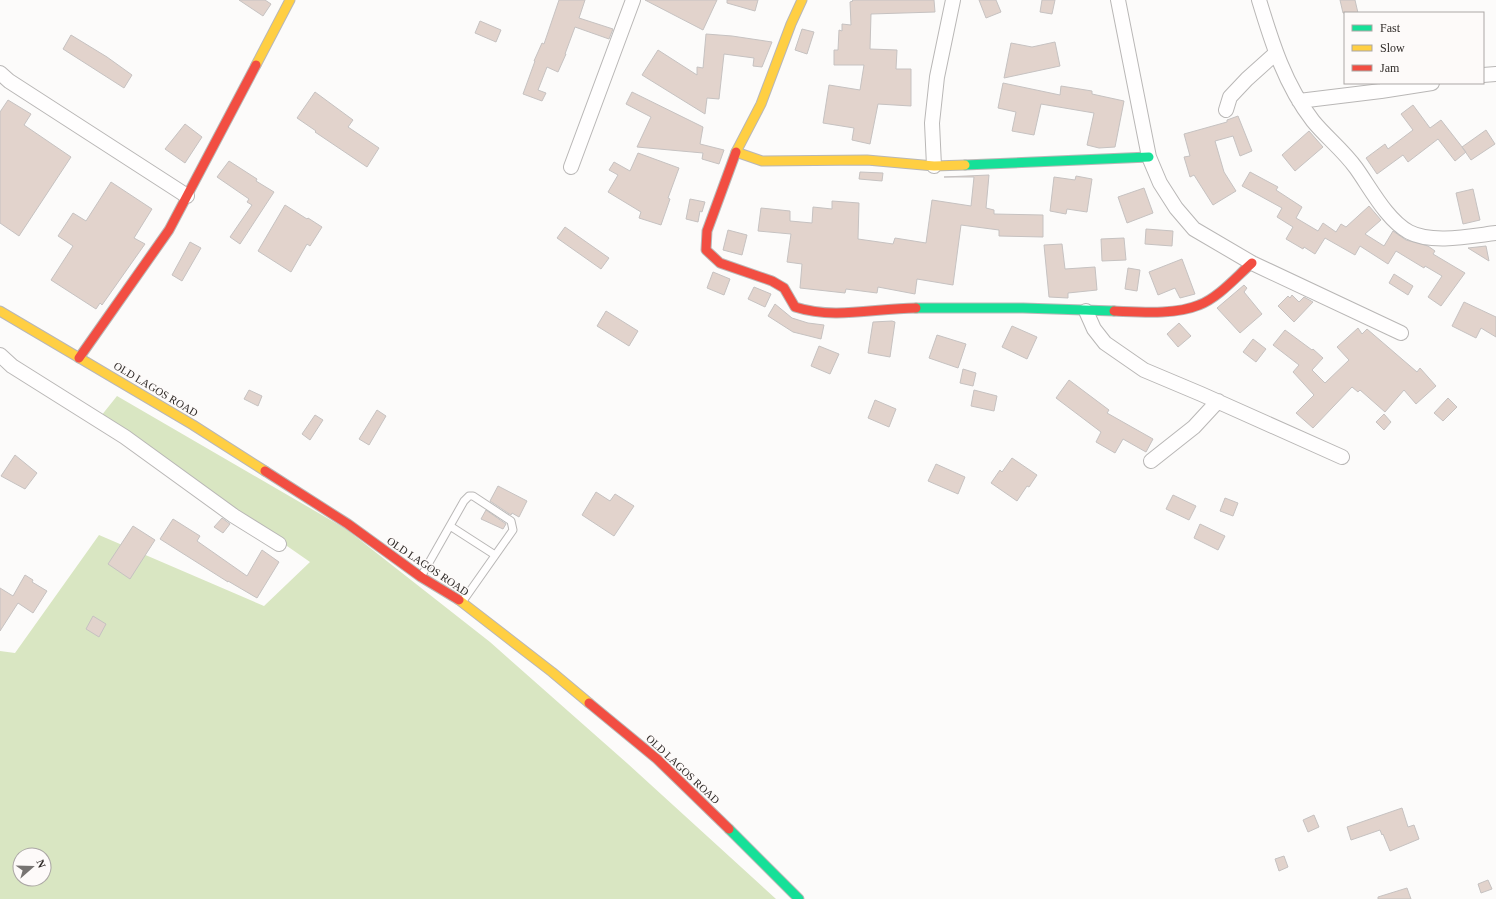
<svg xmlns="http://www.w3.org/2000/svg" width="1496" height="899" font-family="Georgia,serif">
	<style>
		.green { fill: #d9e6c2; fill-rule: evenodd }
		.building { fill: #e2d3cc; stroke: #c6c2c1 }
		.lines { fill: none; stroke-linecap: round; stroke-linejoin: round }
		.lane-casing { stroke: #b9b7b6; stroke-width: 9 }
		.street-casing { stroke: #b9b7b6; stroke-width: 16 }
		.fast-casing { stroke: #b9b7b6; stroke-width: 11 }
		.slow-casing { stroke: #b9b7b6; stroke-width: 11 }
		.jam-casing { stroke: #b9b7b6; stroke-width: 11 }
		.lane { stroke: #fffefe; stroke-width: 7 }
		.street { stroke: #fffefe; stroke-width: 14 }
		.fast { stroke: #16e098; stroke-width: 9 }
		.slow { stroke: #ffcf43; stroke-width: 9 }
		.jam { stroke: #f24e42; stroke-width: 9 }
		.labels { text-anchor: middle; stroke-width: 3; stroke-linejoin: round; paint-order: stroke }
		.street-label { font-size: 11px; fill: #302b28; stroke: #fdfaf9 }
	</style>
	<rect width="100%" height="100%" fill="#fcfbfa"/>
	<path class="green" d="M117,396L346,529L490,642L628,764L776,899H0V651L15,653L99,535L264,606L310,562L101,416ZM20,855H44V879H20Z"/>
	<path class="building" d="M239,0H265L271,4L263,16Z
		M559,0H585L579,18L613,29L609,39L575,27L565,54H566L558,72L547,67L538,90L546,93L542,101L523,94L535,61H534L542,43L544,44Z
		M645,0H717L703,30Z
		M727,0H758L755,11L727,3Z
		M852,0H934L935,12L871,14L870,49L897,50L896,69H911V106L878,104L870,144L852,140L854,128L823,123L829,85L860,90L864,65H834V50H838L839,30L842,31V24L851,25L850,2L853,1Z
		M979,0H996L1001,12L986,18Z
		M1042,0H1055L1052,14L1040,12Z
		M1340,0H1355L1358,13H1343Z
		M480,21L501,30L496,42L475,33Z
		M802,29L814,32L807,54L795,50Z
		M706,34L732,36L772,42L762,67L753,66L754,58L724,54L719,99L707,98L705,114L642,75L658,50L697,75V67L703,68Z
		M71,35L107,57L132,75L124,88L63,49Z
		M1055,42L1060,66L1004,78L1011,43L1032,47Z
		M1003,83L1060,95L1061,86L1092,91V94L1124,101L1115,147L1099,148L1087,145L1094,113L1041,104L1034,135L1012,131L1016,112L998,108Z
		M315,92L353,120L348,127L379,148L367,167L315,132L316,131L297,118Z
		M632,92L703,127L700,144L724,150L719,164L702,159L703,153L637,147L651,117L626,104Z
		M8,100L31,114L24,125L71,157L19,236L0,223V112Z
		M1413,105L1430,128L1441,120L1466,152L1455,161L1438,139L1408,162L1403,155L1377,174L1366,158L1385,144L1388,149L1413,130L1401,114Z
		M1238,116L1252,151L1240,156L1233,136L1215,141L1224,172L1236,191L1213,205L1194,175L1190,177L1184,157L1190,156L1184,134L1227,122V120Z
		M185,124L202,137L185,163L165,149Z
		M1486,130L1495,144L1471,160L1462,147Z
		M1309,131L1323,147L1295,171L1282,155Z
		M638,153L679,168L668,198L670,199L661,225L639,218L641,212L608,192L618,175L609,170L614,162L630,171Z
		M229,161L257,179L256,181L274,192L240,244L230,237L252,205L247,202L249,199L217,177Z
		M860,172L883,173L882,181L859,179Z
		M1250,172L1278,187L1276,190L1302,207L1296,218L1318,231L1323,223L1336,232L1341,224L1346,227L1369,206L1381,220L1365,234L1384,246L1393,231L1406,240L1428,246L1435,251L1433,254L1465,273L1441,306L1428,297L1442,276L1425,266L1424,268L1396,251L1388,264L1360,246L1355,255L1325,238L1315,254L1304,247L1303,249L1286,239L1293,227L1277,217L1282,208L1242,186Z
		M989,175L986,208L994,210V214L1043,215V237L999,236V230L961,225L953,285L917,279L915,294L878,287L877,293L846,289L845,293L800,288L802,264L787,262L791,234L758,231L761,208L790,211V221L812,223L813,207L832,209V201L859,203L858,239L893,244L895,238L926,243L932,200L971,206L974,177H944Z
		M1076,176L1092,179L1087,212L1067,209L1066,214L1050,211L1054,177L1075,180Z
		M111,182L152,209L134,238L145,244L102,305L100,303L96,309L51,280L73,246L58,236L73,213L86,221Z
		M1144,188L1153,213L1127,223L1118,197Z
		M1473,189L1480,220L1463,224L1456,193Z
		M690,199L705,202L702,212L700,211L698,222L686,219Z
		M285,205L307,219L308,218L322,227L310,246L307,244L291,272L258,251Z
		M565,227L609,258L601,269L557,238Z
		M1146,229L1173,231L1172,246L1145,244Z
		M728,230L747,235L742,255L723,250Z
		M1124,238L1126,260L1102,261L1101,239Z
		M190,242L201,248L182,281L172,275Z
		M1062,244L1065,269L1095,267L1097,290L1068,293V298L1049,297L1044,245Z
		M1486,246L1489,261L1468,248Z
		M1182,259L1195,294L1180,298L1175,288L1158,295L1149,272Z
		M1128,268L1140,270L1137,291L1125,289Z
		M713,272L730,279L724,295L707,288Z
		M1394,274L1413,286L1408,295L1389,283Z
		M1244,285L1247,288L1244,292L1262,314L1240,333L1217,308Z
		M754,287L771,294L765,307L748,299Z
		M1292,295L1299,302L1304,297L1313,302L1294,322L1278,306L1288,296L1290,298Z
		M1464,302L1496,317V337L1481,328L1476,338L1452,326Z
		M775,304L792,318L808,323L824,325L821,339L793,332L768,316Z
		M606,311L638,331L629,346L597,326Z
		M892,321L895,322L890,357L868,353L873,322Z
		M1179,323L1191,336L1178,347L1167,334Z
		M1012,326L1037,337L1027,359L1002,347Z
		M1358,328L1362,334L1367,329L1417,372L1420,368L1436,386L1416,404L1404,390L1385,412L1360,390L1358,392L1352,387L1313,428L1296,413L1314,395L1293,372L1299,365L1273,345L1285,330L1312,350L1313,349L1323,358L1312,370L1325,383L1349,360L1337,347Z
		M937,335L966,344L958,368L929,358Z
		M1253,339L1266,349L1256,362L1243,352Z
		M819,346L839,354L830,374L811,366Z
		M963,369L976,373L973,386L960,383Z
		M1069,380L1109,410L1107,413L1153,439L1146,452L1123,439L1115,453L1096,442L1101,432L1056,398Z
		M249,390L262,396L258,406L244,399Z
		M974,390L997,396L994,411L971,406Z
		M1448,398L1457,407L1443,421L1434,413Z
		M875,400L896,409L889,427L868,418Z
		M377,410L386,416L369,445L359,439Z
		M1384,414L1391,422L1384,430L1376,422Z
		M315,415L323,420L310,440L302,434Z
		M15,455L37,473L25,489L1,476Z
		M1012,458L1037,475L1029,487L1027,486L1017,501L991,483L1000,470L1002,472Z
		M936,464L965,477L958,494L928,481Z
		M498,486L527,501L519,517L512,513L511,515L490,501Z
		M596,492L610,501L615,494L634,506L614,536L582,515Z
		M1173,495L1196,506L1189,520L1166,509Z
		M1225,498L1238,503L1233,516L1220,511Z
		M486,510L506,524L503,529L481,519Z
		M222,518L230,524L223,533L214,527Z
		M173,519L200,536L197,541L247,576L262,550L279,562L257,598L228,581V582L160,539Z
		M1200,524L1225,536L1218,550L1194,538Z
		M133,526L155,540L130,579L108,564Z
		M25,575L33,580L32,582L47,591L33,613L18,603L0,631V588L13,596Z
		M93,616L106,624L99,637L86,629Z
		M1402,808L1408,827L1414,825L1419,839L1390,851L1383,834L1382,835L1380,830L1351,840L1347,827Z
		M1314,815L1319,827L1308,832L1303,820Z
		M1284,856L1288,867L1279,871L1275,859Z
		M1488,880L1492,889L1481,893L1478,884Z
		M1407,888L1411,899H1378V897Z"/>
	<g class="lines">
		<g class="lane-casing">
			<path id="lane" d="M450,526L495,555
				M422,575L464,501L469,496H473L511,521L513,530L463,601"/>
		</g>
		<g class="street-casing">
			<path id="street" d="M1118,0L1149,157L1160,183L1176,208L1194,229L1252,263L1401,333
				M1259,0C1272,43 1285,85 1313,121C1326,137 1343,150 1356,168C1371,189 1387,220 1409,232C1432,244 1471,236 1496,233
				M0,73L9,81L187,196
				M1483,75L1496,74
				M1299,101L1381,91L1432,83
				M1226,110L1230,97L1247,79L1276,53
				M934,166L932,123L937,77L953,0
				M571,167L633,0
				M1086,311L1094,329L1105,343L1144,370L1201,394L1342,457
				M0,355L12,366L125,437L234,516L279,544
				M1151,461L1194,427L1218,401"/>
		</g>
		<g class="fast-casing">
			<path id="fast" d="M965,165L1149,157
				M916,308H1023L1114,311
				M729,829L799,899"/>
		</g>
		<g class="slow-casing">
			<path id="slow" d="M256,65L290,0
				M736,152L761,104L791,24L802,0
				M736,152L762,161L867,160L934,166L965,165
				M0,311L193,425L265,471
				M459,600L552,672L589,703"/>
		</g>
		<g class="jam-casing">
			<path id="jam" d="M736,152L707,231L706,250L720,263L772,281L784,288L795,307C836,320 874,308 916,308
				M1114,311C1140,312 1175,315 1199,305C1218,298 1237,276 1252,263
				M79,358L169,230L256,65
				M265,471L348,524L421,577L459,600
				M589,703L657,759L729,829"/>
		</g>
		<use href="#lane" class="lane"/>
		<use href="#street" class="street"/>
		<use href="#fast" class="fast"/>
		<use href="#slow" class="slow"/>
		<use href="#jam" class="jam"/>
	</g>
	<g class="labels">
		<g class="street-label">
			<text transform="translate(156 389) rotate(31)" y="4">OLD LAGOS ROAD</text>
			<text transform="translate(428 566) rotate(34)" y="4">OLD LAGOS ROAD</text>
			<text transform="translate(683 769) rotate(43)" y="4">OLD LAGOS ROAD</text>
		</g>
	</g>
	<rect x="1344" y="12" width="140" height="72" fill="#fdfaf9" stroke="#aba7a5"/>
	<rect x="1352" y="25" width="20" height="6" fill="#16e098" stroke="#aba7a5"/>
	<text x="1380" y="32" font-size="12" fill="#302b28">Fast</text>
	<rect x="1352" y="45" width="20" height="6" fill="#ffcf43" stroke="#aba7a5"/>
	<text x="1380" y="52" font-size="12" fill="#302b28">Slow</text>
	<rect x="1352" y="65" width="20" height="6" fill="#f24e42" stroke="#aba7a5"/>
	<text x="1380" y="72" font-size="12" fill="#302b28">Jam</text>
	<g transform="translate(32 867) rotate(70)"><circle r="19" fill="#fdfaf9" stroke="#aba7a5"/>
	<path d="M0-3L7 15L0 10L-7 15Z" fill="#777472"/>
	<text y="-6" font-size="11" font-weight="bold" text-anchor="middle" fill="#302b28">N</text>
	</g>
</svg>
